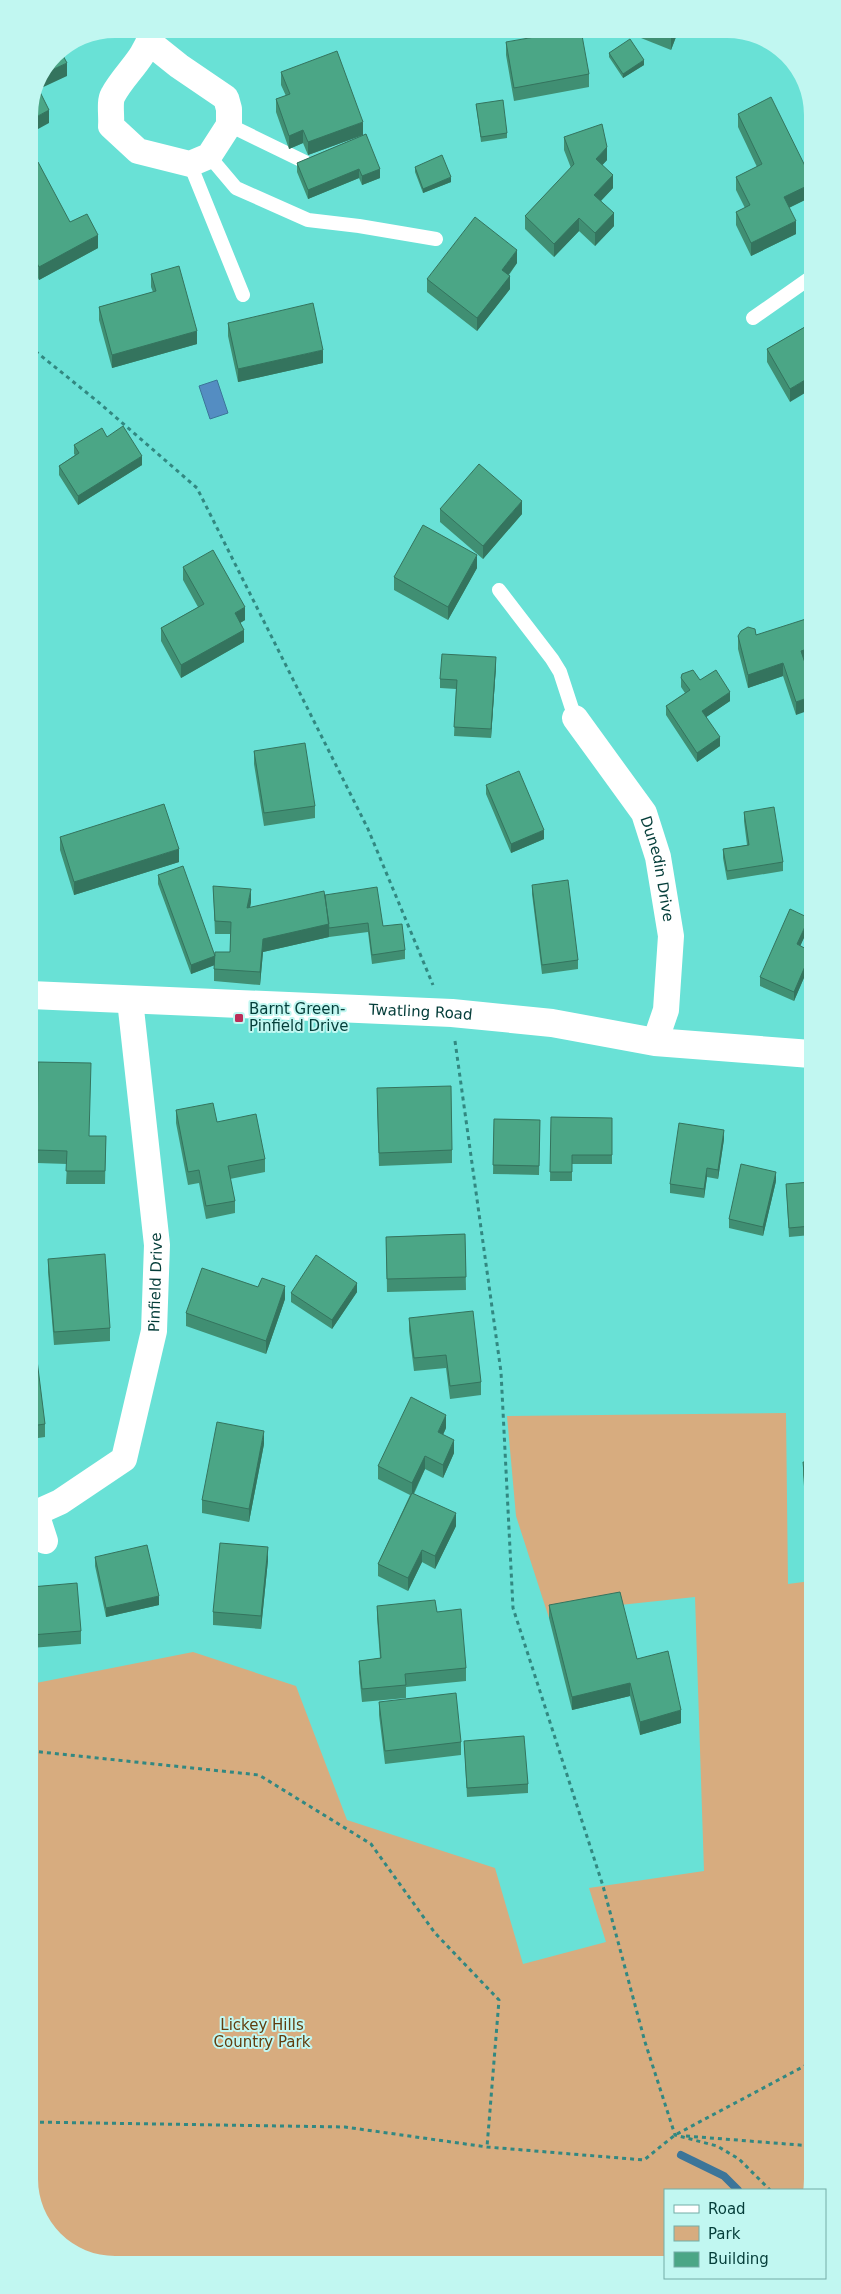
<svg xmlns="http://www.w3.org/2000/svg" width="841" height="2294" font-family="'DejaVu Sans',sans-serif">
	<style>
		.green { fill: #d7ac7f }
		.water { fill: #548dc2; stroke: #3c7599 }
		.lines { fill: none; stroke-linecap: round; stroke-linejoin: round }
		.stream { stroke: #3c7599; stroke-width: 8 }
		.path { stroke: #328881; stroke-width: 3; stroke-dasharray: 4 4; stroke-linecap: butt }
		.service { stroke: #fff; stroke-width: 14 }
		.minor { stroke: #fff; stroke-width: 26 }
		.tertiary { stroke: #fff; stroke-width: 28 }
		.wall { fill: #408f73 }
		.shaded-wall { fill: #34745e }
		.building { fill: #4ba686; stroke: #34745e }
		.poi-dot { fill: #bc2d59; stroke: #c1f7f1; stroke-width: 2 }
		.labels { text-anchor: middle; stroke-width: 4; stroke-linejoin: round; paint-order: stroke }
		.street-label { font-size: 15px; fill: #043d39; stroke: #c1f7f1 }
		.poi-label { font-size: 15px; fill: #043d39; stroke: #c1f7f1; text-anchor: start }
		.park-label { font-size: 15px; fill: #613d0e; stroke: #c1f7f1 }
	</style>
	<rect width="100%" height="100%" fill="#69e1d6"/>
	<path class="green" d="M786,1413L788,1584L811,1581L812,2180L809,2190H665V2263L108,2265L58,2244L32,2202L31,1684L193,1652L296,1686L347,1820L495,1868L523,1964L606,1942L589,1888L704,1871L695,1597L620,1605L549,1618L516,1516L507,1416Z"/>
	<path class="water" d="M217,380L228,413L210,419L199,386Z"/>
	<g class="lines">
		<path class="stream" d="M681,2155L724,2176L738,2190"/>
		<path class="path" d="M29,346L97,401L197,488L368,829L433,985
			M455,1041L501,1372L513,1608L603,1886L645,2042L675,2135L717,2146L739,2159L770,2190
			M31,1751L259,1775L371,1844L435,1933L499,2000L487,2147
			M32,2122L345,2127L487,2147L644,2160L675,2135L812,2062
			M686,2136L812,2146"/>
		<path class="service" d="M229,125L305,162
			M209,156L236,188L308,220L359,226L436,239
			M190,164L243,295
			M753,318L810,278
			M499,590L552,659L560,672L575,718"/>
		<g class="minor">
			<path d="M149,42L179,66L226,98L229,109V125L209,156L190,164L138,151L111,126C112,117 109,102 113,95C124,74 145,59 151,34"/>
			<path id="s1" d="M575,718L644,813L658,857L671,936L666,1010L655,1042"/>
			<path d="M36,1513L45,1541"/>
			<path id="s2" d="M31,1515L60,1502L124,1459L154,1331L157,1245L130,1000"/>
		</g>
		<path class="tertiary" id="s3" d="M30,995L452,1013L552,1023L655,1042L811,1054"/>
	</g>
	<path class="wall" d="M679,29L671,50L636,36V30Z
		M506,42L589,74V87L514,101L506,55Z
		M609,53L644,65L623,78L609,57Z
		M281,72L363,135L308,155L303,143L289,149L276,112V99L286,96L281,85Z
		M476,104L507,133V138L481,142Z
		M738,114L809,198L789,208L796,234L751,256L736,225V212L745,208L736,190V177L757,167L738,127Z
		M366,134L380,178L362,185L359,178L308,199L297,172V163Z
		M564,137L607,160L602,165L613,188L601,201L614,226L595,246L579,231L554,257L525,229V216L571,168L564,150Z
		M29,166L70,222L98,248L39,280L29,261Z
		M415,167L451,182L423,193L415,172Z
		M517,263L509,275L510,289L477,331L427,292V279Z
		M151,274L197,344L112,368L99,320V307L153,292L151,287Z
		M228,323L323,363L238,382L228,336Z
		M810,324L790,402L767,362V349Z
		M107,437L142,465L78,505L59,475V466L75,455L74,454V445Z
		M440,509L522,514L483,559L440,522Z
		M183,567L245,620L240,623L244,642L181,678L161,641V628L198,607L183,580Z
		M477,568L448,620L394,590V577Z
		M810,623V661L805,662L796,715L783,676L748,688L738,649V636L756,635Z
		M496,666L491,738L454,736L456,689L440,688V679Z
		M681,678L700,680L730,701L706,717L720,746L697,762L666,715V706L685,693L681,687Z
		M254,751L315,806V818L264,826L254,764Z
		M486,785L544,839L511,853L486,794Z
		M744,812L783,862V871L727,880L723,858V849L747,845L744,821Z
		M60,837L179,862L74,895L60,850Z
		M158,875L215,956L230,952V934H215L213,886L251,902L250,908L325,895L383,926L405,950V959L372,964L368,932L329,937L263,952L260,985L214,981V965L191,974L158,884Z
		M532,885L578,960V969L542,974L532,894Z
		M809,927L800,946L810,951L811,975L806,973L794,1001L760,986V977Z
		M38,1062L89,1136H106L105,1184H66L67,1164L37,1163Z
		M377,1101L452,1150V1163L379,1166Z
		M176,1110L217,1122L265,1159V1172L230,1179L235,1201V1213L206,1219L199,1183L188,1185L176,1123Z
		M551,1117L612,1118V1164H572V1181H550Z
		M494,1119L540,1120L539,1175L493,1174Z
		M724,1139L718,1179L707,1177L704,1198L670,1193V1184Z
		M776,1181L763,1236L729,1228V1219Z
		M811,1182V1235L789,1237L786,1184Z
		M465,1234L466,1290L387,1292L386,1237Z
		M48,1259L110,1328V1341L54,1345L48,1272Z
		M258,1287L285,1299L266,1354L186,1326V1313Z
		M357,1292L332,1329L291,1302V1293Z
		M409,1318L481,1382V1395L450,1399L446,1368L414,1371L409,1331Z
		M31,1361L45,1424V1437L31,1439Z
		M446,1428L443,1435L454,1453L443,1478L425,1469L414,1494L456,1526L435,1569L422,1562L408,1591L378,1576V1564L410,1495L378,1479V1466Z
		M264,1444L249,1522L202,1513V1500Z
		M803,1462H811V1531H808L803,1475Z
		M95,1557L159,1605L106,1617L95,1566Z
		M268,1560L261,1629L213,1625V1612Z
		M31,1587L81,1631V1644L31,1648Z
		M549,1605L637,1659L681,1723L640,1735L630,1696L572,1710L549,1618Z
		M377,1606L437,1612L466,1668V1681L406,1687V1698L362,1702L359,1673V1661L380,1658L377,1618Z
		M379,1702L461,1742V1755L385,1764L379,1715Z
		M464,1741L528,1784V1793L467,1797Z"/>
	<path class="shaded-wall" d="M679,29L671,50V37L674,30Z
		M644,60V65L623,78V74Z
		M67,63V76L37,90L45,73Z
		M49,110V123L29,134V121Z
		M363,122V135L308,155V142Z
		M303,130V143L289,149V136Z
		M607,147V160L596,172V159Z
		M359,169V178L308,199V190Z
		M380,169V178L362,185V176Z
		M613,175V188L594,208V195Z
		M451,177V182L423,193V189Z
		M809,185V198L784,210V197Z
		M614,213V226L595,246V233Z
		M579,218V231L554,257V244Z
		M796,221V234L751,256V243Z
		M98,235V248L39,280V267Z
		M517,250V263L502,283V270Z
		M510,276V289L477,331V318Z
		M197,331V344L112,368V355Z
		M323,350V363L238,382V369Z
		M810,377V390L790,402V389Z
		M142,456V465L78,505V496Z
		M522,501V514L483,559V546Z
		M477,555V568L448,620V607Z
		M245,607V620L235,626V613Z
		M244,630V642L181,678V665Z
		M810,648V661L801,664V651Z
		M496,657V666L491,738V729Z
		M783,663V676L748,688V675Z
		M730,692V701L702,720V711Z
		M810,697V710L796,715V702Z
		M720,737V746L697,762V753Z
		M544,830V839L511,853V844Z
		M179,849V862L74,895V882Z
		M251,889V902L247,921V908Z
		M809,918V927L797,953V944Z
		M329,924V937L263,952L260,985V972L263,939Z
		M215,956V965L191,974V965Z
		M806,964V973L794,1001V992Z
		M724,1130V1139L718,1179V1170Z
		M707,1168V1177L704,1198V1189Z
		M776,1172V1181L763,1236V1227Z
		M357,1283V1292L332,1329V1320Z
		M285,1286V1299L266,1354V1341Z
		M446,1415V1428L438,1445V1432Z
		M264,1431V1444L249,1522V1509Z
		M454,1440V1453L443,1478V1465Z
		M425,1456V1469L412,1496V1483Z
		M456,1513V1526L435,1569V1556Z
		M268,1547V1560L261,1629V1616Z
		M422,1550V1562L408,1591V1578Z
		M159,1596V1605L106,1617V1608Z
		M630,1683V1696L572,1710V1697Z
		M681,1710V1723L640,1735V1722Z"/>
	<path class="building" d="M581,30L589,74L514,88L506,42L569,31Z
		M654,30H674L671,37Z
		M630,39L644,60L623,74L609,53Z
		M60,50L67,63L45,73L54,54Z
		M337,51L363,122L308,142L303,130L289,136L276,99L290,94L281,72Z
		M38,88L49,110L29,121V109Z
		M771,97L809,174V185L784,197L796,221L751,243L736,212L750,205L736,177L762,164L738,114Z
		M503,100L507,133L481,137L476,104Z
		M602,124L607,147L596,159L613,175L594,195L614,213L595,233L579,218L554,244L525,216L574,164L564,137Z
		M366,134L380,169L362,176L359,169L308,190L297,163Z
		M442,155L451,177L423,189L415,167Z
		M38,162L70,222L87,214L98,235L39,267L29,248V166Z
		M475,217L517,250L502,270L510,276L477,318L427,279Z
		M179,266L197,331L112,355L99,307L156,291L151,274Z
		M313,303L323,350L238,369L228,323Z
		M810,324V377L790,389L767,349Z
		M123,426L142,456L78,496L59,466L79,453L74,445L102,428L107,437Z
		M479,464L522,501L483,546L440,509Z
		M423,525L477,555L448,607L394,577Z
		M213,550L245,607L235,613L244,630L181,665L161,628L204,604L183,567Z
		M809,618L810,623V648L801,651L810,678V697L796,702L783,663L748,675L738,636L741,631L748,627L755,629L756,635Z
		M442,654L496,657L491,729L454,727L457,680L440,679Z
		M693,670L700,680L716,670L730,692L702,711L720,737L697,753L666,706L690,690L681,678L682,674Z
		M305,743L315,806L264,813L254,751Z
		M519,771L544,830L511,844L486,785Z
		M164,804L179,849L74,882L60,837Z
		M774,807L783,862L727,871L723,849L749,845L744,812Z
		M183,866L215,956L191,965L158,875Z
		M568,880L578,960L542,965L532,885Z
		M213,886L251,889L247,908L324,891L329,924L263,939L260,972L214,969L215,952H230L231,922L215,921Z
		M377,887L383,926L402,924L405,950L372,955L368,923L329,928L325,895Z
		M790,909L809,918L797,944L810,951L811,966L806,964L794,992L760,977Z
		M38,1062L91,1063L89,1136H106L105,1171H66L67,1151L37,1150Z
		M451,1086L452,1150L379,1153L377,1088Z
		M213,1103L217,1122L256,1114L265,1159L228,1166L235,1201L206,1206L199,1170L188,1172L176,1110Z
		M551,1117L612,1118V1155H572V1172H550Z
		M494,1119L540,1120L539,1166L493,1165Z
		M679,1123L724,1130L718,1170L707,1168L704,1189L670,1184Z
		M741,1164L776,1172L763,1227L729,1219Z
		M811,1182V1226L789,1228L786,1184Z
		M465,1234L466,1277L387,1279L386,1237Z
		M105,1254L110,1328L54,1332L48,1259Z
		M316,1255L357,1283L332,1320L291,1293Z
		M202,1268L258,1287L262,1278L285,1286L266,1341L186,1313Z
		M473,1311L481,1382L450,1386L446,1355L414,1358L409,1318Z
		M37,1360L45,1424L31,1426V1361Z
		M411,1397L446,1415L438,1432L454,1440L443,1465L425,1456L412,1483L378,1466Z
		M217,1422L264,1431L249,1509L202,1500Z
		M803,1462H811V1518H808Z
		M412,1493L456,1513L435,1556L422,1550L408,1578L378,1564Z
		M220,1543L268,1547L261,1616L213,1612Z
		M147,1545L159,1596L106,1608L95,1557Z
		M77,1583L81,1631L31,1635V1587Z
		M620,1592L637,1659L668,1651L681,1710L640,1722L630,1683L572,1697L549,1605Z
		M435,1600L437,1612L461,1609L466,1668L405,1674L406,1685L362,1689L359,1661L381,1658L377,1606Z
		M456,1693L461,1742L385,1751L379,1702Z
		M524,1736L528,1784L467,1788L464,1741Z"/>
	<rect class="poi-dot" x="234" y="1013" width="10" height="10" rx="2.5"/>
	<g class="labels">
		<g class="street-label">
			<text dy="5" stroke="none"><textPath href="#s1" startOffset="175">Dunedin Drive</textPath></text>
			<text dy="5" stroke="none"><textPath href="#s3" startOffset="391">Twatling Road</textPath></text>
			<text dy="5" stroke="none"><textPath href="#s2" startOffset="289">Pinfield Drive</textPath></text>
		</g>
		<g class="poi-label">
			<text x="249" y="1014">Barnt Green-<tspan x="249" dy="17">Pinfield Drive</tspan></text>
		</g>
		<g class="park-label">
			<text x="262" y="2030">Lickey Hills<tspan x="262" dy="17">Country Park</tspan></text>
		</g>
	</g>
	<path d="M0 0H841V2294H0ZM115 38H727A77 77 0 0 1 804 115V2179A77 77 0 0 1 727 2256H115A77 77 0 0 1 38 2179V115A77 77 0 0 1 115 38Z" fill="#c1f7f1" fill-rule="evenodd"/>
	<rect x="664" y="2189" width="162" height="90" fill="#c1f7f1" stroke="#75ada7"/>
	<rect x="674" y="2205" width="25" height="8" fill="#ffffff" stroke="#75ada7"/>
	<text x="708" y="2214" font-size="15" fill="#043d39">Road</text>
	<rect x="674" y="2226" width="25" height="15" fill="#d7ac7f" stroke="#75ada7"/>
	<text x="708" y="2239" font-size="15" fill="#043d39">Park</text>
	<rect x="674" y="2252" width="25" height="15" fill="#4ba686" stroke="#75ada7"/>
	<text x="708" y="2264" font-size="15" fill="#043d39">Building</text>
</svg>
